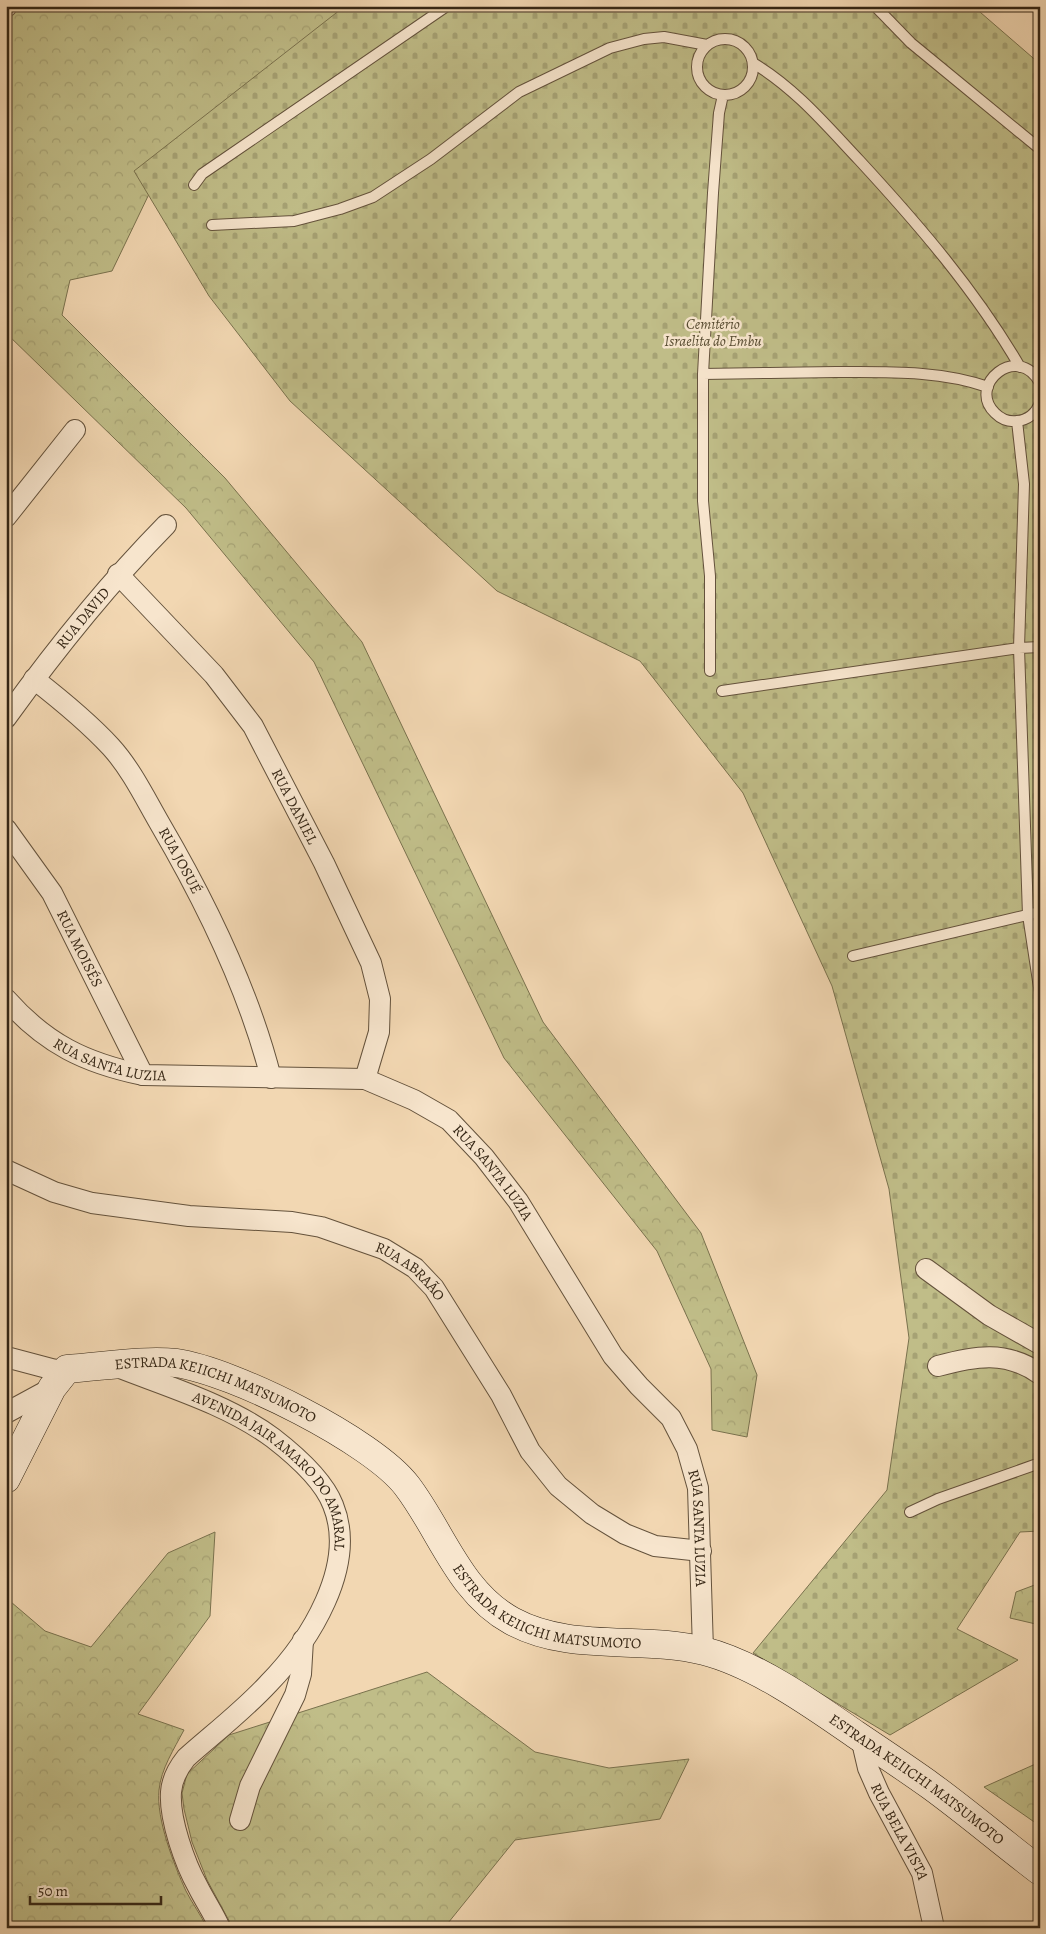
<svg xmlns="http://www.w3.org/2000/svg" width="1046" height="1934" font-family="Alegreya,serif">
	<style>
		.forest { fill: url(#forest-crowns); stroke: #7a724e }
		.cemetery { fill: url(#cemetery-stones); stroke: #7a724e }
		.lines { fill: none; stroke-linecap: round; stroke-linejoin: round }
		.lane-casing { stroke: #64523c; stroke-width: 12 }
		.street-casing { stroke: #64523c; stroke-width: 22 }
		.secondary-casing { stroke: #352615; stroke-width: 29 }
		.lane { stroke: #f7e5cd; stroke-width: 10 }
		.street { stroke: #f7e5cd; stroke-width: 20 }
		.secondary { stroke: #f7e5cd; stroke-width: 28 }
		.labels { text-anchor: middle; stroke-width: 5; stroke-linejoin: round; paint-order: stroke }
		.park-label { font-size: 15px; font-style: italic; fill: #584c32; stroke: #f7e5cd }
		.street-label { font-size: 15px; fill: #352615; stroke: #f7e5cd }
	</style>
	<defs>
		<pattern id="forest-crowns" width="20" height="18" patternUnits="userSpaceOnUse" patternTransform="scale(1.25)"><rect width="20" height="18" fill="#c0bd88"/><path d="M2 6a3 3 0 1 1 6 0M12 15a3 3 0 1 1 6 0" fill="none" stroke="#a6a274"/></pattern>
		<pattern id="cemetery-stones" width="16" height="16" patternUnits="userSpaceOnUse" patternTransform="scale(1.25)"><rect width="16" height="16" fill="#c0bd88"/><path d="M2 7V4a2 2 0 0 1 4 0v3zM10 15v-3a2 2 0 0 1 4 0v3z" fill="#a6a274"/></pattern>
	</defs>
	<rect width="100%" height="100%" fill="#f2d7b2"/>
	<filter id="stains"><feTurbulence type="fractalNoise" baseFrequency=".004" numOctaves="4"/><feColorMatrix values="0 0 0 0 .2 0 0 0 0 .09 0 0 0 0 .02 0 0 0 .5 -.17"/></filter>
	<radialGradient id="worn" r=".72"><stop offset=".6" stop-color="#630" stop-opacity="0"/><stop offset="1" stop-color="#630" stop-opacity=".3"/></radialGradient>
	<path class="forest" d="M6,6H415L150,192L112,271L70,280L62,315L225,478L362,642L543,1022L701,1233L757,1375L747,1437L712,1430L711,1369L657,1251L504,1058L314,662L186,508L6,333V232L13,218L6,212Z
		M215,1532L210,1616L138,1714L184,1730C174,1749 161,1769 159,1790C156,1819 174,1865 186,1891C192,1903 201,1915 207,1928H6V1605L11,1602L45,1631L91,1647L168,1553Z
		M1040,1583V1625L1010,1618L1016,1592Z
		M427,1672L535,1752L609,1768L689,1759L660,1819L515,1840L444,1928H233L207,1880L192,1842L184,1809L182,1793L187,1774L229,1735Z
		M1040,1762V1826L984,1787Z"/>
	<path class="cemetery" d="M345,6H973L1040,64V1531L1020,1532L957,1629L1018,1660L890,1735L753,1653L887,1490L909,1338L889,1189L832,986L743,793L640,661L497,591L290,401L209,296L134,171Z"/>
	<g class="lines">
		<g class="lane-casing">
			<path id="lane" d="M875,6L911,43L1040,149
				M697 67a28 28 0 1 1 56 0a28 28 0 1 1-56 0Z
				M753,63C795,88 826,125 859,160C918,224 976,291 1020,367
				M194,185L202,174L447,6
				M212,225L294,221L340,209L373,197L431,159L519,92L610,48L644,39L664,37L707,45
				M703,374C747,373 792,373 836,372C886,372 940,370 988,387
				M1040,383C1018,342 966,385 995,413C1001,419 1009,422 1017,421C1028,420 1036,413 1040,403
				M1017,421L1024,484L1019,648L1028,915L1040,994
				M710,671V576L703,501V374L713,193L719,113L723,95
				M722,691L1019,648L1040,647
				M853,956L1040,912
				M910,1512L938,1499L1040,1463"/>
		</g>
		<g class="street-casing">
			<g id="street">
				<path d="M6,7L7,6"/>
				<path d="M6,517L75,430"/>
				<path id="s1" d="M118,574L214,675L253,726L324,863L371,963L380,999L379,1032L365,1079"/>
				<path id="s2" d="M34,679C61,700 87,721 111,747C131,769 145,798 160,824C205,901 249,991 271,1078"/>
				<path id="s3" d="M6,718C55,650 107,585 166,525"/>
				<path id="s4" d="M6,829L52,893L143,1075"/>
				<path id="s5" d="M6,999C46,1044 85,1063 143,1075L365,1079L414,1100L449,1120L484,1157L518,1201L613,1356L639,1386L671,1418L687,1449L698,1488L703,1650"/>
				<path id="s6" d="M6,1170L54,1192L92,1203L189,1216L292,1222L321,1227L384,1249L415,1268L434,1288L501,1395L530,1451L558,1486L592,1514L625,1534L655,1546L701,1551"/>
				<path d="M926,1269L989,1315L1040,1344"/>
				<path d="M6,1357L55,1370L67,1369"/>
				<path id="s7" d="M115,1366C168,1387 227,1404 273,1438C295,1455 323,1479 333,1505C358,1566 309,1642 268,1684C243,1711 213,1734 186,1758C178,1768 172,1778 171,1792C169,1819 185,1864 198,1887C205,1901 214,1914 220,1928"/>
				<path d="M938,1366C975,1356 1006,1350 1040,1374"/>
				<path d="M6,1413L52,1388"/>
				<path id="s8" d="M861,1738L868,1768L879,1793L922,1873L934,1928"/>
				<path d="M240,1820L250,1786L295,1695L301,1674L303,1640"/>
			</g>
		</g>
		<g class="secondary-casing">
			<g id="secondary">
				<path id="s9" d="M6,1479L52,1388L67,1369C100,1367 145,1359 176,1363C233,1371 373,1441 407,1486C442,1532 459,1592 512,1621C571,1653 641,1635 704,1651C755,1664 812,1704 855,1734C880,1751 906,1768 931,1786C968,1813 1003,1843 1040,1871"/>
			</g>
		</g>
		<use href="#lane" class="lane"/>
		<use href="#street" class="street"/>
		<use href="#secondary" class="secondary"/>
	</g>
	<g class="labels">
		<g class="park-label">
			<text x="713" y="329">Cemitério<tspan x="713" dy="17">Israelita do Embu</tspan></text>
		</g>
		<g class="street-label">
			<text dy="5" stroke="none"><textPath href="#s3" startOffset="126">RUA DAVID</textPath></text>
			<text dy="5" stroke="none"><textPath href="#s1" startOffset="294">RUA DANIEL</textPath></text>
			<text dy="5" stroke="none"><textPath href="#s2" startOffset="236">RUA JOSUÉ</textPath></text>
			<text dy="5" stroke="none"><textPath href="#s4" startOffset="141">RUA MOISÉS</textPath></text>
			<text dy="5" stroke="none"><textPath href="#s5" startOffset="124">RUA SANTA LUZIA</textPath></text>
			<text dy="5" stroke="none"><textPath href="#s5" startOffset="544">RUA SANTA LUZIA</textPath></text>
			<text dy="5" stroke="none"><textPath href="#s6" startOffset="424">RUA ABRAÃO</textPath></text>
			<text dy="5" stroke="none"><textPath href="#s9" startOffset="280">ESTRADA KEIICHI MATSUMOTO</textPath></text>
			<text dy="5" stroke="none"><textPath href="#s7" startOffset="198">AVENIDA JAIR AMARO DO AMARAL</textPath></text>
			<text dy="5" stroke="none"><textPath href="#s5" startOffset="964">RUA SANTA LUZIA</textPath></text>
			<text dy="5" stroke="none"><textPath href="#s9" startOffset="700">ESTRADA KEIICHI MATSUMOTO</textPath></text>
			<text dy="5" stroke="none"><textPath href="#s9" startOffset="1119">ESTRADA KEIICHI MATSUMOTO</textPath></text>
			<text dy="5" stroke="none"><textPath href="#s8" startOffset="102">RUA BELA VISTA</textPath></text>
		</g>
	</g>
	<rect width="1046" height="1934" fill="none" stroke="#f2d7b2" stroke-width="25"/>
	<rect x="8" y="8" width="1031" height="1919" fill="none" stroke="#352615" stroke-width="2.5"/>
	<rect x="12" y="12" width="1021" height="1909" fill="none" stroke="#352615"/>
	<path d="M30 1896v8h131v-8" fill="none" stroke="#352615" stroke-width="2.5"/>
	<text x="38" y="1896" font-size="15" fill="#352615" stroke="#f7e5cd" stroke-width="4" paint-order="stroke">50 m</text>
	<rect width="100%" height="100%" filter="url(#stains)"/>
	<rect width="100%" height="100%" fill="url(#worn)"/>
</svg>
